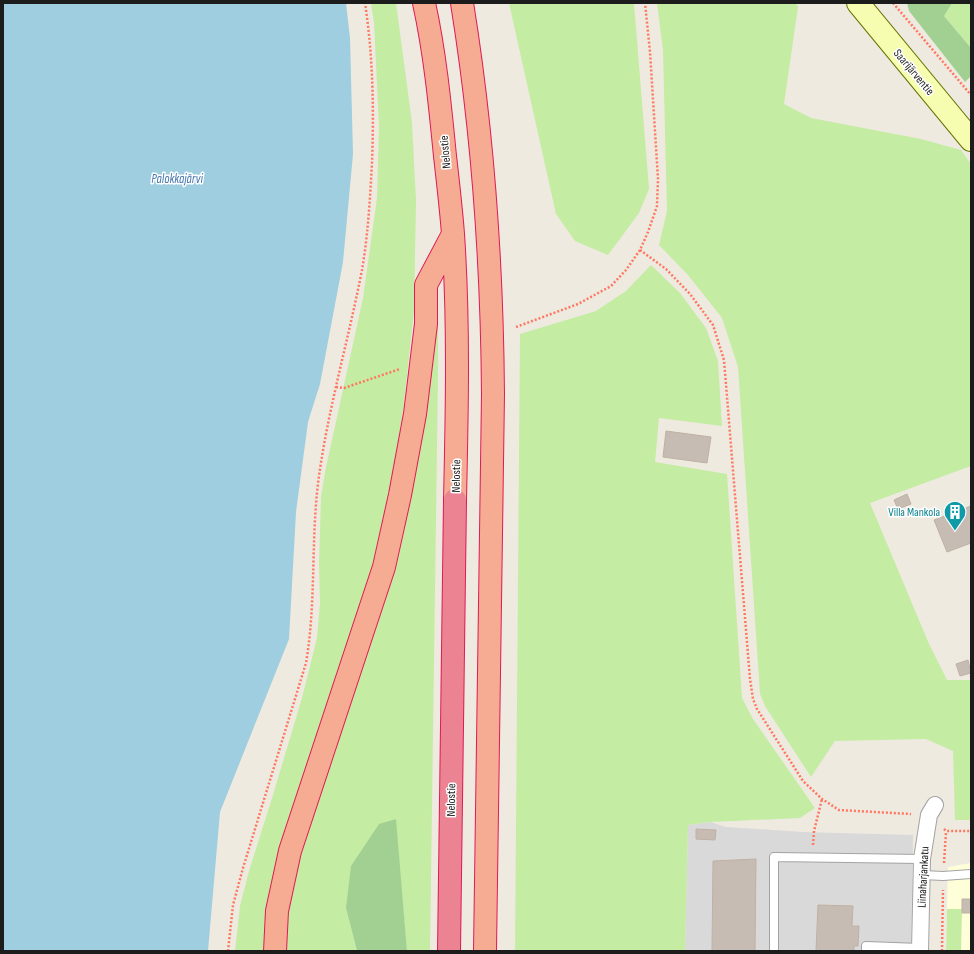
<svg xmlns="http://www.w3.org/2000/svg" width="974" height="954" font-family="'Sofia Sans Condensed',sans-serif">
	<style>
		.residential { fill: #dad9d9 }
		.education { fill: #feffd8 }
		.grass { fill: #c4eca2 }
		.forest { fill: #a2d093 }
		.water { fill: #9ecedf }
		.building { fill: #c6bcb4; stroke: #c0b1a2 }
		.lines { fill: none; stroke-linecap: round; stroke-linejoin: round }
		.service-casing { stroke: #a3a3a3; stroke-width: 10 }
		.minor-casing { stroke: #a3a3a3; stroke-width: 18 }
		.secondary-casing { stroke: #647500; stroke-width: 24 }
		.trunk-casing { stroke: #e01a56; stroke-width: 24 }
		.motorway-casing { stroke: #e01a56; stroke-width: 24 }
		.path { stroke: #ff7760; stroke-width: 2.5; stroke-dasharray: 2 2; stroke-linecap: butt }
		.service { stroke: #fff; stroke-width: 8 }
		.minor { stroke: #fff; stroke-width: 16 }
		.secondary { stroke: #f6fdb0; stroke-width: 22 }
		.trunk { stroke: #f5ac93; stroke-width: 22 }
		.motorway { stroke: #eb8392; stroke-width: 22 }
		.labels { text-anchor: middle; stroke-width: 3; stroke-linejoin: round; paint-order: stroke }
		.street-label { font-size: 12px; fill: #1c1c1c; stroke: #fff }
		.culture-label { font-size: 12px; fill: #0d838f; stroke: #fff; text-anchor: end }
		.water-label { font-size: 13px; font-style: italic; fill: #4476b0; stroke: #fff }
	</style>
	<rect width="100%" height="100%" fill="#eeeae0"/>
	<path class="residential" d="M710,822L726,827L803,832L913,835L911,951H685L688,825Z"/>
	<path class="education" d="M971,863V951H946L948,867Z"/>
	<path class="grass" d="M371,3H396L412,123L416,201L414,311L403,412L389,493L373,565L294,804L283,848L265,951H235L240,906L249,871L273,795L302,698L317,638L320,603L319,564L321,497L325,472L363,298L377,198L379,126L374,23Z
		M509,3H634L649,189L639,213L608,255L575,241L556,214Z
		M657,3H796L798,7L784,104L811,118L921,139L961,150L971,164V466L870,503L929,644L947,680H971V820H955L953,751L926,739L835,741L811,777L765,706L760,694L738,367L722,318L688,275L659,245L667,211L663,50Z
		M950,3H971V48L944,16Z
		M651,265L680,293L706,328L718,361L722,426L659,418L655,462L727,474L742,698L753,719L815,808L800,818L710,822L688,825L685,951H515L520,334L596,311L626,291Z
		M436,281L438,310V374L430,951H407L395,819L346,908L357,951H284L287,914L301,853L314,808L368,652L393,569Z
		M947,909H962L961,951H946Z"/>
	<path class="forest" d="M907,3H952L944,16L971,48V76L965,82L909,11Z
		M396,819L407,951H357L346,908L351,866L379,824Z"/>
	<path class="water" d="M3,3H346L350,38L353,154L343,262L320,384L308,422L296,512L289,639L220,812L208,951H3Z"/>
	<path class="building" d="M666,431L711,437L707,463L663,457Z
		M907,494L911,504L898,509L894,500Z
		M971,506V543L947,552L934,520Z
		M968,660L971,673L960,676L956,664Z
		M696,829L716,830L715,840L696,839Z
		M756,859L755,951H712L713,861Z
		M962,899H971V913H962Z
		M818,905L853,906L852,926H859L858,946H854V951H816Z"/>
	<g class="lines">
		<g class="service-casing">
			<path id="service" d="M923,875L943,876L971,874
				M774,951V857L922,859
				M866,951V946L920,948"/>
		</g>
		<g class="minor-casing">
			<path id="minor" d="M920,951L922,859L929,815L935,805"/>
		</g>
		<g class="secondary-casing">
			<path id="secondary" d="M858,3L971,140"/>
		</g>
		<g class="trunk-casing">
			<path id="trunk" d="M424,3C435,53 440,105 445,156C448,182 451,208 453,234C459,322 457,411 455,500
				M462,3C483,133 492,263 493,394L485,951
				M275,951L277,911L290,851L384,567L400,495L415,414L426,324V285L453,234"/>
		</g>
		<g class="motorway-casing">
			<path id="motorway" d="M449,951L455,500"/>
		</g>
		<path class="path" d="M893,3L971,95
			M640,250L666,269L690,294L713,325L724,360L750,679L753,699L757,709L803,781L822,799L839,810L911,814
			M516,327L578,304L611,286L626,270L640,250L648,232L657,206L658,179L650,52L645,3
			M336,387L344,388L400,369
			M944,829L946,831H971
			M813,845L814,831L822,799
			M944,863L946,832
			M228,951L233,905L243,868L306,663C317,598 310,533 320,469C330,402 349,337 362,270C368,235 370,199 372,163C374,110 373,56 365,3
			M942,951L943,890"/>
		<use href="#service" class="service"/>
		<use href="#minor" class="minor"/>
		<use href="#secondary" class="secondary"/>
		<use href="#trunk" class="trunk"/>
		<use href="#motorway" class="motorway"/>
	</g>
	<defs>
		<g id="building-pin" transform="scale(1.15)"><path d="M0 17L-7.5 6A9.5 9.5 0 1 1 7.5 6Z" fill="#0f9aa8" stroke="#fff"/><path d="M-4-6H4V6H1V3H-1V6H-4ZM-2.5-4.3h1.7v1.8h-1.7ZM.8-4.3h1.7v1.8H.8ZM-2.5-1h1.7V.8h-1.7ZM.8-1h1.7V.8H.8Z" fill="#fff"/></g>
	</defs>
	<g fill-rule="evenodd">
		<use href="#building-pin" x="955" y="512"/>
	</g>
	<g class="labels">
		<g class="street-label">
			<text transform="translate(914 72) rotate(50)" y="4">Saarijärventie</text>
			<text transform="translate(445 152) rotate(-95)" y="4">Nelostie</text>
			<text transform="translate(456 476) rotate(-89)" y="4">Nelostie</text>
			<text transform="translate(451 800) rotate(-89)" y="4">Nelostie</text>
			<text transform="translate(923 877) rotate(-87)" y="4">Liinaharjankatu</text>
		</g>
		<g class="culture-label">
			<text x="940" y="516">Villa Mankola</text>
		</g>
		<g class="water-label">
			<text x="177" y="183">Palokkajärvi</text>
		</g>
	</g>
	<rect width="974" height="954" fill="none" stroke="#1c1c1c" stroke-width="8"/>
</svg>
